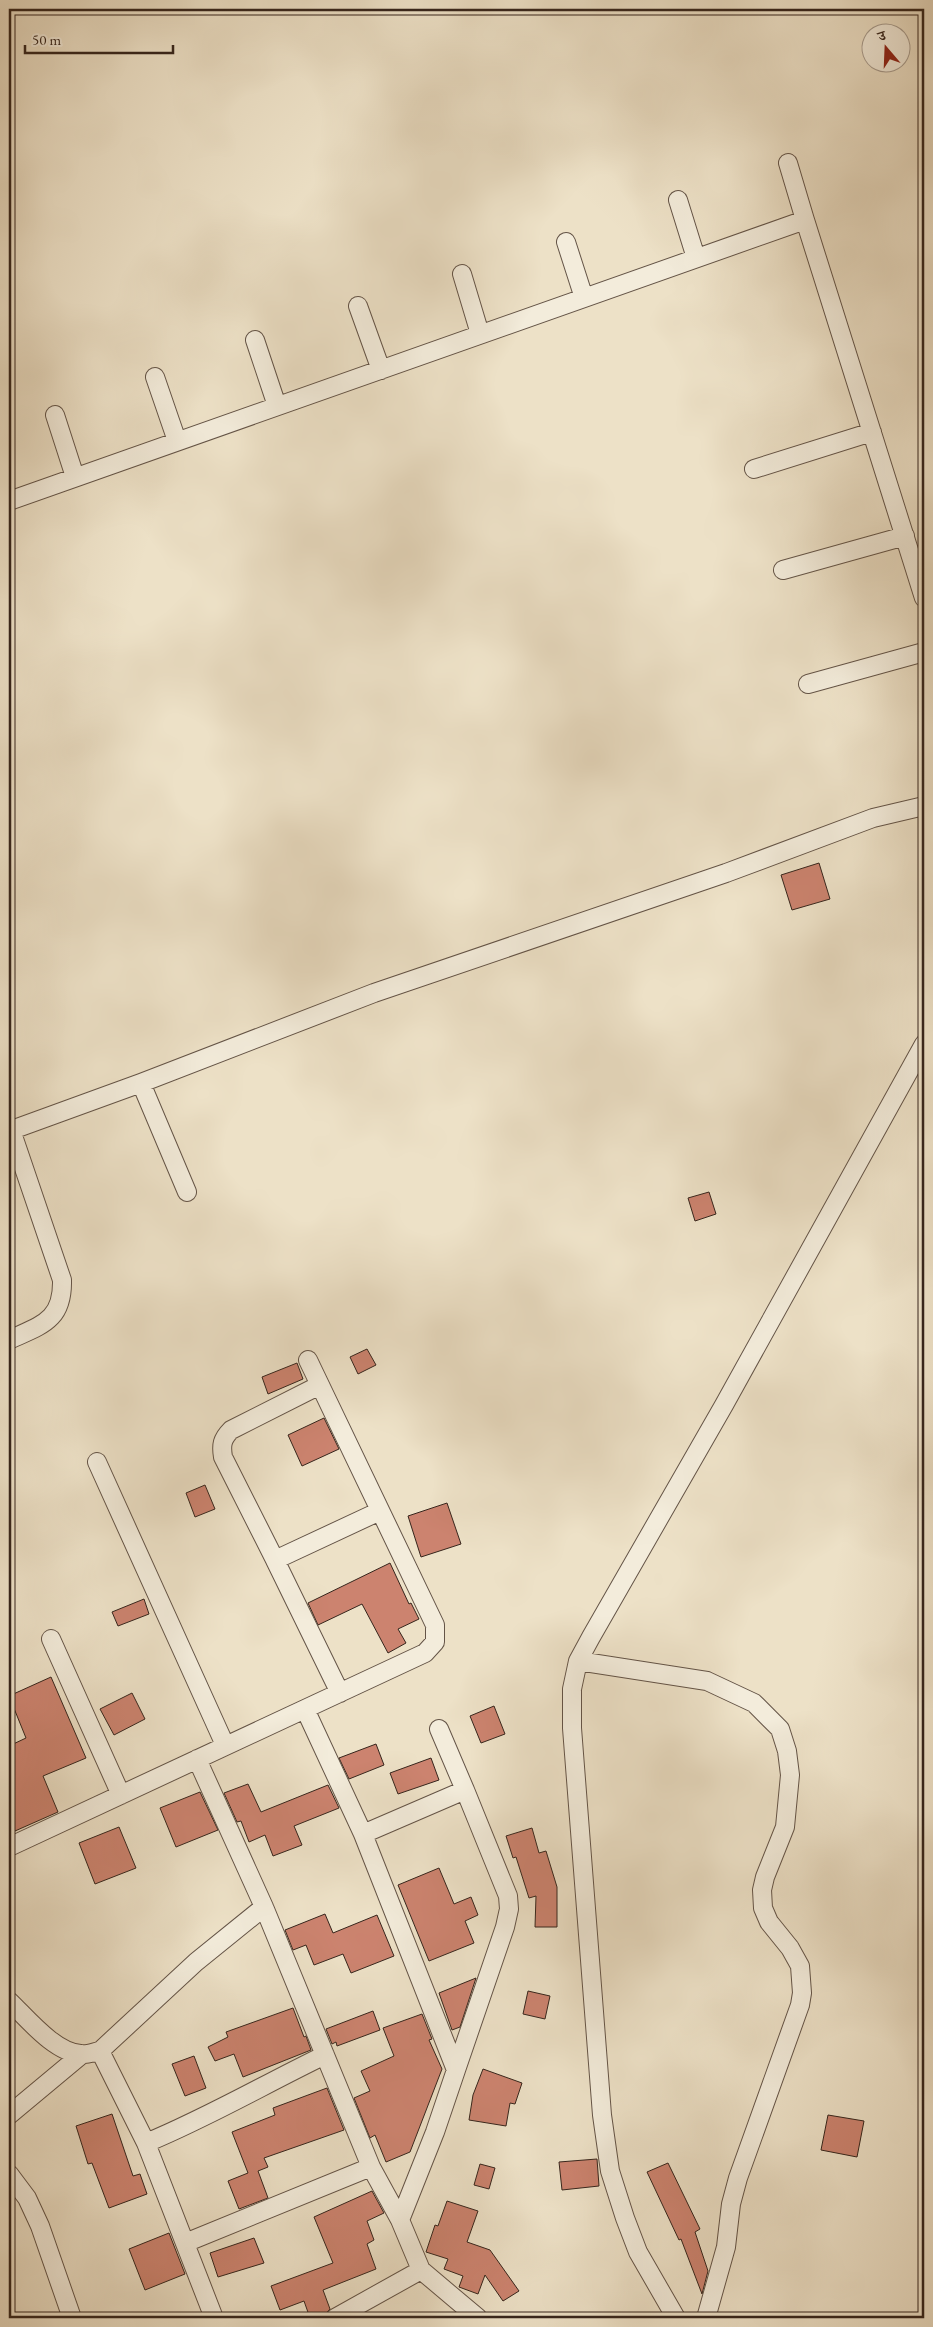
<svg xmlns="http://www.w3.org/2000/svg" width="933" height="2327" font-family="'EB Garamond','Noto Serif Devanagari',serif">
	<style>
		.building { fill: #cc836f; stroke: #36251c }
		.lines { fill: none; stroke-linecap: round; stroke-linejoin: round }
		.minor-casing { stroke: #645447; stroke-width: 20 }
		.minor { stroke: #f3ecdb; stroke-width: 18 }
	</style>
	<rect width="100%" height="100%" fill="#ede1c7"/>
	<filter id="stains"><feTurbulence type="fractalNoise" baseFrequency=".004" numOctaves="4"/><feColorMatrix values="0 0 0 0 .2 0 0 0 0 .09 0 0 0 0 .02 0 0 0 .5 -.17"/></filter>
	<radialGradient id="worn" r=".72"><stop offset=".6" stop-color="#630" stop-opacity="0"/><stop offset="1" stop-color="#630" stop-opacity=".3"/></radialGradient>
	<path class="building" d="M819,863L830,899L792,910L781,875Z
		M709,1192L716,1214L695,1221L688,1198Z
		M367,1349L376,1365L358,1374L350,1357Z
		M297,1363L303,1379L268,1394L262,1377Z
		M324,1418L339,1449L302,1466L288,1435Z
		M205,1485L215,1509L195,1517L186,1493Z
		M447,1503L461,1544L421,1557L408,1516Z
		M390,1563L409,1604L411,1603L419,1619L398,1629L406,1643L388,1653L362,1604L318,1625L308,1603Z
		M144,1599L149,1614L118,1626L112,1612Z
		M51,1677L86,1758L43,1776L58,1812L15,1831L9,1815V1746L26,1738L9,1696Z
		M132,1693L145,1719L114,1735L100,1709Z
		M494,1706L505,1734L481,1743L470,1716Z
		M376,1744L384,1765L349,1779L339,1758Z
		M431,1758L439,1780L398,1794L390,1773Z
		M248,1784L261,1812L328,1785L339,1808L294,1826L302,1845L273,1856L265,1835L249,1842L241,1821L237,1822L224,1793Z
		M200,1792L218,1830L176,1847L160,1808Z
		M119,1827L136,1868L95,1884L79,1843Z
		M532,1828L539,1853L546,1851L557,1887V1927H535L536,1896L529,1898L516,1857L513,1858L506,1836Z
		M439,1868L454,1904L471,1897L478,1915L465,1921L474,1943L429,1961L398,1885Z
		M325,1914L333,1933L377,1915L394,1956L351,1973L343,1954L314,1965L306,1945L293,1950L285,1930Z
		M476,1978L460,2027L452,2030L439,1993Z
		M528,1991L550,1996L545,2019L523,2014Z
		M293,2008L304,2037L306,2036L311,2050L243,2077L234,2054L215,2061L208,2047L228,2037L226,2032Z
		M373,2011L380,2030L337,2046L336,2042L332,2044L326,2029Z
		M422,2014L432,2039L429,2040L442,2069L410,2152L386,2162L375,2135L370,2138L354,2098L370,2091L361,2071L394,2056L383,2028Z
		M194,2056L206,2088L185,2096L172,2064Z
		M483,2069L522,2083L515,2104L510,2103L506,2126L469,2120L473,2095Z
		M327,2088L344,2130L264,2158L268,2167L258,2171L268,2198L239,2209L228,2181L248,2173L232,2132L275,2115L273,2108Z
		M112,2114L133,2176L140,2174L147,2194L109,2208L92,2163L88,2164L76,2126Z
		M828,2115L864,2121L857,2157L821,2150Z
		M597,2159L599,2186L562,2190L559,2162Z
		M668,2163L700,2229L695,2232L708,2271L702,2294L681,2239L679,2240L647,2172Z
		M480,2164L495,2168L489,2189L474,2185Z
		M372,2191L384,2213L367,2221L374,2240L367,2244L376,2269L323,2290L330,2309L325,2314L310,2318L304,2301L280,2310L271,2286L333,2263L314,2217Z
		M447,2201L478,2211L467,2242L490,2250L519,2291L503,2301L485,2275L478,2294L459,2287L463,2276L444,2269L448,2259L426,2252L435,2225L438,2226Z
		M169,2233L185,2274L145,2290L129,2249Z
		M254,2238L264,2263L218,2277L210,2253Z"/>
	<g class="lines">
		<g class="minor-casing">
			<path id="minor" d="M788,163L805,220
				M678,200L696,258
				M566,242L584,298
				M462,274L480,334
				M358,306L381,370
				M255,340L277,406
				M155,377L177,441
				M55,415L75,477
				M754,469L872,432
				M9,501L805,220L924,598
				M783,570L905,536
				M808,684L924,652
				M141,1083L187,1192
				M9,1131L141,1083L374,993L726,873L873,818L924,806
				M9,1340C41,1325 63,1321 62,1280L11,1130
				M97,1462L225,1745
				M275,1560L223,1457C221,1445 222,1439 231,1430L320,1385
				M51,1639L121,1795
				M578,1661L707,1681L754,1703L780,1729L787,1751L790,1775L785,1827L765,1877L762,1890L763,1908L769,1922L790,1948L800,1966L802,1993L800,2005L738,2178L731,2204L726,2247L706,2318
				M340,1693L275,1560L380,1511
				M305,1709L363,1834L456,2070L435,2132L400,2220L421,2270L478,2318
				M439,1729L465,1790
				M197,1759L264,1907L371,2167L400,2220
				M363,1834L465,1790L508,1896L509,1909L505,1927L456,2070
				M9,1847L425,1653L435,1642V1625L308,1360
				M9,2001C27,2018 55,2053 81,2054C87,2055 94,2052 100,2051
				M9,2115L81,2055
				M146,2143C207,2118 265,2084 325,2055
				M9,2174L27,2198L40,2226L72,2318
				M185,2243L371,2167
				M214,2318L146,2143L100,2051L196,1962L264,1907
				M335,2318L421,2270
				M676,2318L638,2252L625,2218L610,2171L602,2115L572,1728V1689L578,1661L591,1637L724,1405L924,1044"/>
		</g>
		<use href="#minor" class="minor"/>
	</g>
	<rect width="933" height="2327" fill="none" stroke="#ede1c7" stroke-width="30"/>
	<rect x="10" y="10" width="913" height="2307" fill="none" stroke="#36251c" stroke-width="2.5"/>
	<rect x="15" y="15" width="903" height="2297" fill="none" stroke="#36251c"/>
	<g transform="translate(886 48) rotate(341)"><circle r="24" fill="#f3ecdb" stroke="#a79c8f"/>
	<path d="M0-4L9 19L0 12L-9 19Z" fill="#8f2418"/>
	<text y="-8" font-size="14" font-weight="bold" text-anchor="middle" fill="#36251c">उ</text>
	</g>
	<path d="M25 45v8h148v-8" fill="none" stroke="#36251c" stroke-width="2.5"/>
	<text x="32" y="45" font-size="15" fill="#36251c" stroke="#f3ecdb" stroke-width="4" paint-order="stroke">50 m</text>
	<rect width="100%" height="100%" filter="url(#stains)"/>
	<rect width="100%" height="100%" fill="url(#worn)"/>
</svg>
